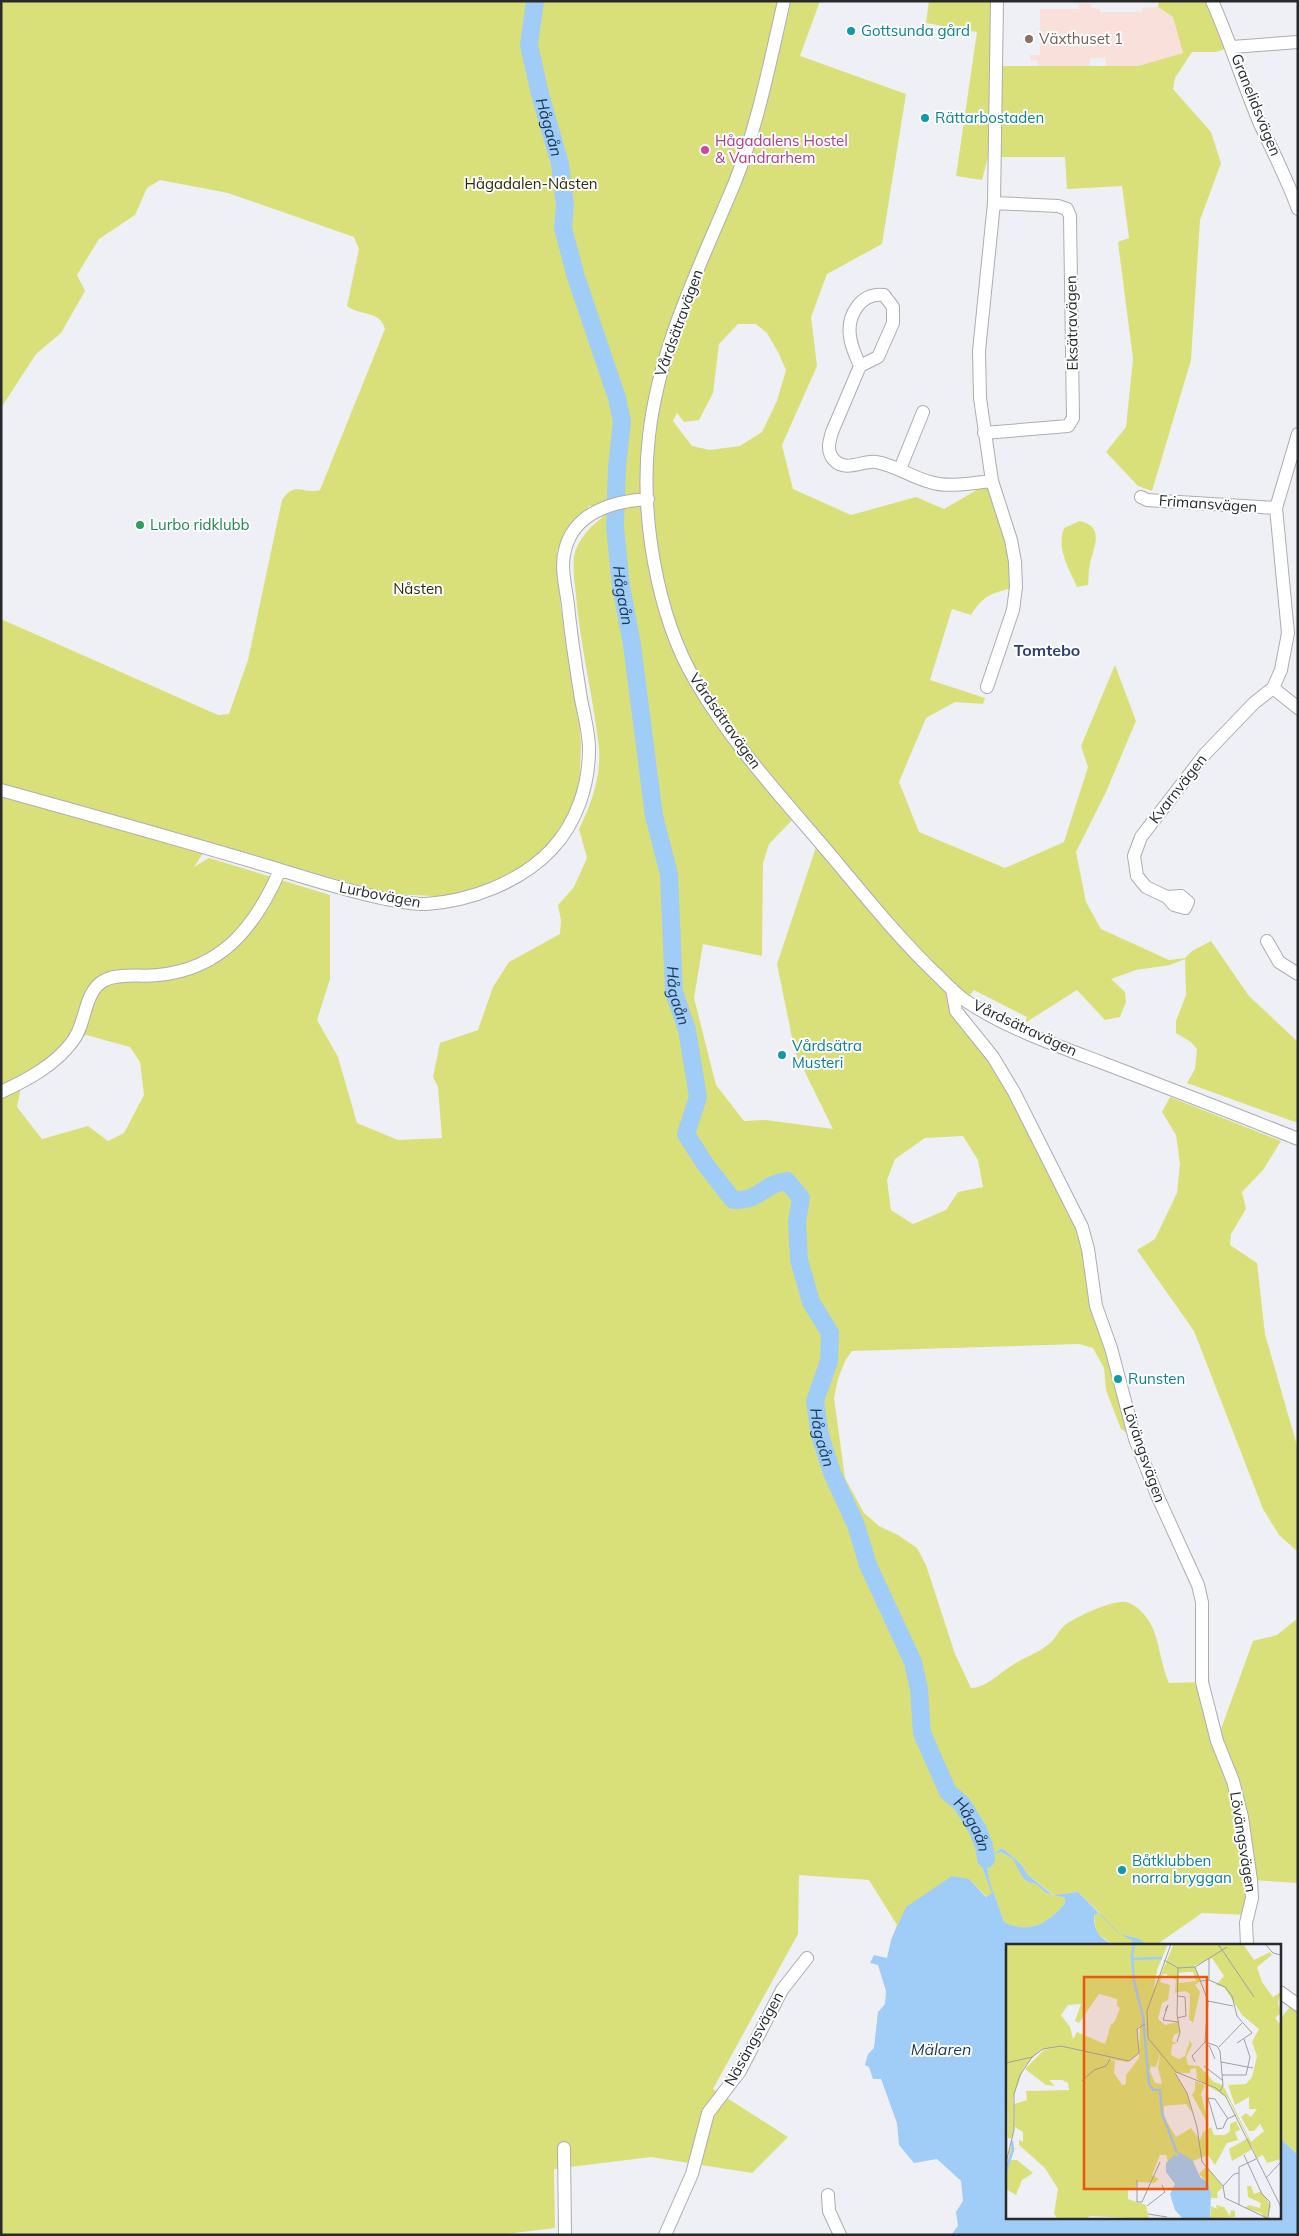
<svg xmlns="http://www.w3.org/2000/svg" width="1299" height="2236" font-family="Mulish,sans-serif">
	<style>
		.education { fill: #fae0da }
		.green { fill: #dae079; fill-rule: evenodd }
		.water { fill: #a0ccf8; fill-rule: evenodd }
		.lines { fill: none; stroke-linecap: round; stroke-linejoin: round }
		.river { stroke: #a0ccf8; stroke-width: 18 }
		.minor-casing { stroke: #acadb1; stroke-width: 14 }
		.minor { stroke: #fff; stroke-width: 12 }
		.culture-dot { fill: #0f9aa8; stroke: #fdfeff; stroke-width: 2 }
		.education-dot { fill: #8d6e63; stroke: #fdfeff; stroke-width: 2 }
		.hotel-dot { fill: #d1479c; stroke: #fdfeff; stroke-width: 2 }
		.leisure-dot { fill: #2e9e5b; stroke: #fdfeff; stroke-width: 2 }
		.labels { text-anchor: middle; stroke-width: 4; stroke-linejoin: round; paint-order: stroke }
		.culture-label { font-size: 15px; fill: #0d838f; stroke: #fdfeff; text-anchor: start }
		.education-label { font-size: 15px; fill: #785e54; stroke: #fdfeff; text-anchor: start }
		.street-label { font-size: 15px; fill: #28292a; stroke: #fdfeff }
		.hotel-label { font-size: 15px; fill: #b23c85; stroke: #fdfeff; text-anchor: start }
		.park-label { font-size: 15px; fill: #2c2d00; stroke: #fdfeff }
		.leisure-label { font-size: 15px; fill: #27864d; stroke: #fdfeff; text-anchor: start }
		.water-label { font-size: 16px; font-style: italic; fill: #193956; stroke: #fdfeff }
		.neighbourhood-label { font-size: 16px; font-weight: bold; fill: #2e3d76; stroke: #fdfeff }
		.inset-river { fill: none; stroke: #a0ccf8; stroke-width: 2.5 }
		.inset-road { fill: none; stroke: #9fa0a4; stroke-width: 1 }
		.view { fill: #e8590c; fill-opacity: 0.15; stroke: #e8590c; stroke-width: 2.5 }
		.inset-edge { fill: none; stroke: #28292a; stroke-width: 2.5 }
	</style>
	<rect width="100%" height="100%" fill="#eff0f5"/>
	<path class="education" d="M1079,3L1091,4V8L1100,9V12H1142V8L1158,7L1173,16L1184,53L1138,66H1107L1105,58H1090V66H1038L1037,61L1030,60V55H1040V9H1079Z"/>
	<path class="green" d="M1,1H779L727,217C758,146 774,76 791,1H820L800,56L906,94L882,244L827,274L811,317L817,366L782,445L793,489L851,515L916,497L944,509L992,481L1016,587C993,593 984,594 971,615L952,609L930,680L985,698L983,704L955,702L926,718L899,782L919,832L1005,868L1064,842L1088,767L1081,746L1115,665L1136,721L1106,792L1076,852L1086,902L1101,929L1169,960L1185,958L1192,951L1211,941L1249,996L1298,1042V1123L1187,1083L1195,1069L1197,1049L1191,1042L1176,1033V1021L1186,995L1185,959L1170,965L1136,970L1111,979L1125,992L1126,1002L1120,1017L1105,1020L1077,990L1025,1023L1027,1017L974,990L960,1007L993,1057L1082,1227L1095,1297L1135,1439L1121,1429L1106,1390L1104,1368L1093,1348L1079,1344L852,1351L845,1361L838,1379L834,1398L845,1478L864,1513L879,1526L898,1535L917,1548L926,1565L955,1654L971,1688C987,1687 997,1675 1011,1666C1023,1658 1039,1653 1050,1643C1056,1638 1059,1630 1065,1625C1076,1617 1112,1600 1126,1602C1135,1604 1144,1613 1149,1621C1160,1639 1160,1664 1169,1683L1202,1682V1623L1217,1740L1253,1641L1277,1635L1298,1618V1883L1251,1880L1248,1915L1202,1913L1156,1945C1145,1945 1134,1938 1123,1935L1131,1940L1132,1945H1114L1096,1933L1094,1915L1098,1913L1101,1914L1078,1892L1054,1895L1028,1875L1020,1863L1002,1848L986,1859L982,1867L993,1893L987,1897L969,1879L891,1940L897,1925L869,1880L799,1875L798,1934L713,2089L788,2137L752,2173L651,2157L554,2169L555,2228L497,2235H1V619L218,715L229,714L248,660L282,500C295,480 304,495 320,490L385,329C380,310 360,316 347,306L359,249L354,237L228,193L160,180L147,188L135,215L99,239L77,275L85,291L61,333L36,354L1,408ZM738,324H756L767,333L778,352L786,370L777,401L762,432L740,446L710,450L692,446L673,421L677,413L684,422L699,420L713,393L719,344ZM590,505L603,517C590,526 577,541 574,556C572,572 576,590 577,606C582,654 594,701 599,749C601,777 591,805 579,829L587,858L574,887L558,905L561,920L560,934L509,962L493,987L478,1030L440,1043L433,1077L438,1087L442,1138L398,1140L357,1123L338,1057L317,1020L330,979V895L209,858L194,867L209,844L390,894L456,897L520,870L561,833L579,802L581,743L574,672L561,610L557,550ZM797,815L818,841L777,964L795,1052L833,1129L766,1120L744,1121L716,1085L694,998L703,944L762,956L763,863L769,844ZM86,1035L130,1047L140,1062L144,1095L124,1133L108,1141L88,1126L42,1139L17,1107L22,1082L73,1042ZM963,1136L978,1160L983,1187L958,1192L946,1210L913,1224L891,1210L887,1180L895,1159L925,1138Z
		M929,1H997L996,66H1138L1183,53L1173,17L1158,7L1159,1H1212L1232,47L1216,52H1192L1175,78L1173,89L1211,132L1221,163L1200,220L1191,360L1152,491L1138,486L1106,452L1126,427L1133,359L1118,242L1129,238L1122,186L1067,189L1065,157H988L982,180L956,176L977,32L926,23Z
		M1080,521C1106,527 1093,548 1090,564C1088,571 1089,578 1088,585L1077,587C1069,568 1056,549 1064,528Z
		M1170,1097L1281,1141L1263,1170L1242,1192L1246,1209L1231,1234L1230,1245L1257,1263L1265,1334L1298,1449V1552L1279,1535L1263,1509L1194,1331L1137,1250L1155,1239L1177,1193L1180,1164L1176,1135L1162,1112Z
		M1001,1852L1013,1859L1028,1882L1036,1884L1046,1893L1065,1898V1903C1048,1924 1029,1934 1004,1922L990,1882L986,1862L993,1855Z
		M1294,2002L1298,2005V2155L1280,2138V2019Z"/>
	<path class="water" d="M1002,1848L1020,1863L1028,1875L1053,1895L1078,1892L1120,1934L1139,1939L1147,1945H1132L1131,1940L1118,1933L1098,1913L1094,1915C1094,1933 1099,1937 1114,1945H1008V2217H1280V2138L1298,2155V2235H951L958,2226L956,2212L963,2201L961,2181L937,2159L914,2163L899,2145L897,2123L881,2079H873L869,2067L865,2065L868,2054L874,2048L878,2012L885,2004L886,1991L878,1965L870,1963L874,1955L887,1958L891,1940L906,1907L952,1876L969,1879L986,1897L992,1893L982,1867L986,1859ZM1001,1852L1013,1859L1023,1878L1028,1882L1036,1884L1046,1893L1065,1898V1903C1048,1924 1029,1934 1004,1922L990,1882L986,1862L993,1855Z"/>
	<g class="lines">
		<path class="river" id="s1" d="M535,1L529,45L540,94L560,164L565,205L563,228L576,277L617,398L622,421L617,467L615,527L621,586L632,645L654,816L669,874L674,992L687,1030L698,1097L686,1134L705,1164L733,1200C759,1202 762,1184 787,1181L801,1198L797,1222L799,1260L811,1302L830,1333L829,1361L815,1401L820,1435L832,1473L856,1525L868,1565L913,1662L919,1689L922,1733L948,1792L962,1804L978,1830L984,1846L986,1859"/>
		<g class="minor-casing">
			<path id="minor" d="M784,1C770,62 758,124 735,182C701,264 659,346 649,436C640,513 656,615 696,682C735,749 790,806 839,865C869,901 899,938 933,971C944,981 954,993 966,1001C1006,1028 1058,1046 1103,1063C1168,1088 1233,1113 1298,1139
				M1212,1C1230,41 1243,84 1260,124C1273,152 1287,179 1298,209
				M1232,47L1298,42
				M860,366C856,356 851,347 850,336C847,315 861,292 884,295L893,307V323L878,357L860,366L832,432C829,442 826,452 835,461C847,472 863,460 876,462C895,465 911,477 930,482C948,488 973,483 992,481
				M984,433L1068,426L1073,418L1070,216L1067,209L1058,206L994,203
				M900,469L923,412
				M1141,497L1147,500L1276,508
				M987,687L1013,610L1016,587L1015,562L1011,540L992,481L980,398L979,351L994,203L997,1
				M1273,688L1298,708
				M1,790C91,815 181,840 271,867C309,879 347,891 386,899C399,901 413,905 426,904C471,901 521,882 552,849C577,822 589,785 589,749C589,732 584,715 581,699C576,668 571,637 568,605C566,588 560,567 565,550C574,512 614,501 648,499
				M1167,897L1174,905L1185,908L1188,902L1181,896L1167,897L1146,887L1137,876L1134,856L1141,837L1205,754L1254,703L1273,688L1281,670L1288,633L1276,508L1298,434
				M1267,941L1279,962L1298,974
				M952,989L956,1011L993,1057L1014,1092L1082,1227L1088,1249L1096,1306L1111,1348L1135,1439L1157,1495L1198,1585L1202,1602V1682L1217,1741L1233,1781L1242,1817L1251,1880L1252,1898L1246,1923L1247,1945
				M1,1092C27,1080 55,1065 72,1042C87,1024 83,991 105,980C120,973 142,977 158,975C223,969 256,925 280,870
				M1280,1992L1298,2005
				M564,2148L565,2235
				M828,2195L829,2211L840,2235
				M665,2235L692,2174L708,2113L740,2071L782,1990L807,1958"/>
		</g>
		<use href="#minor" class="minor"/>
	</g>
	<g class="culture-dot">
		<circle cx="851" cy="31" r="5"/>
		<circle cx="925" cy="118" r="5"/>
		<circle cx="782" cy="1055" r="5"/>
		<circle cx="1118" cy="1379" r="5"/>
		<circle cx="1122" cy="1870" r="5"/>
	</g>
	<circle class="education-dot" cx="1029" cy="39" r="5"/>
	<circle class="hotel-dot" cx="705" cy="150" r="5"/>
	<circle class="leisure-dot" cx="140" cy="525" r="5"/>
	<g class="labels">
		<g class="culture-label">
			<text x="861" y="36">Gottsunda gård</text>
			<text x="935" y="123">Rättarbostaden</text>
			<text x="792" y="1051">Vårdsätra<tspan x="792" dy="17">Musteri</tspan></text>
			<text x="1128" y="1384">Runsten</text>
			<text x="1132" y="1866">Båtklubben<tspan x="1132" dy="17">norra bryggan</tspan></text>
		</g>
		<g class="education-label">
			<text x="1039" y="44">Växthuset 1</text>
		</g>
		<g class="street-label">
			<text transform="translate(1256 105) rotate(68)" y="5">Granelidsvägen</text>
			<text transform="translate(679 323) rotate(-70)" y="5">Vårdsätravägen</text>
			<text transform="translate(1072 323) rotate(-91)" y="5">Eksätravägen</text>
			<text transform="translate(1208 504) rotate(4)" y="5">Frimansvägen</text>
			<text transform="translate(725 721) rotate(55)" y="5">Vårdsätravägen</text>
			<text transform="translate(1178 789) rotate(-52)" y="5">Kvarnvägen</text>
			<text transform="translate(380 895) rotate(11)" y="5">Lurbovägen</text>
			<text transform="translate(1025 1028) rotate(25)" y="5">Vårdsätravägen</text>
			<text transform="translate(1144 1454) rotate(71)" y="5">Lövängsvägen</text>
			<text transform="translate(1243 1842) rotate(81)" y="5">Lövängsvägen</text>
			<text transform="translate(754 2039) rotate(-61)" y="5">Näsängsvägen</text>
		</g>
		<g class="hotel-label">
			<text x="715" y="146">Hågadalens Hostel<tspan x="715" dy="17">&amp; Vandrarhem</tspan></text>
		</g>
		<g class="park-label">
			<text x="531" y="189">Hågadalen-Nåsten</text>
			<text x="418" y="594">Nåsten</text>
		</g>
		<g class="leisure-label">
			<text x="150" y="530">Lurbo ridklubb</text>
		</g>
		<g class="water-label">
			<text dy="6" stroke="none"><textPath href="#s1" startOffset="129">Hågaån</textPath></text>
			<text dy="6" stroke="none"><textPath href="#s1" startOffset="609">Hågaån</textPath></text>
			<text dy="6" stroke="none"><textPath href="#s1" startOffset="1014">Hågaån</textPath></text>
			<text dy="6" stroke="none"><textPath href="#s1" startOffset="1568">Hågaån</textPath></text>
			<text dy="6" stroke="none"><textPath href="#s1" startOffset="1989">Hågaån</textPath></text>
			<text x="941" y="2055">Mälaren</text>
		</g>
		<g class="neighbourhood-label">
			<text x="1047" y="656">Tomtebo</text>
		</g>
	</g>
	<g transform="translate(1006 1944)">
		<rect width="275" height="275" fill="#eff0f5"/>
		<path d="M0,0H162L151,26L148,46L167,2L163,0H237L248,16L264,8L266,11L251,23L256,38L267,53L275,48L272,59L275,69L269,74L275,81V215L261,219L257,211L251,214L246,202L245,206L226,217L223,205L242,194L222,154L191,135L190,124L184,125V129H169L181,149L186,169L180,160L158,162V173L170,193L185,184L194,196L197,188L205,183L208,191H219L224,187V180L230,177L234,186L229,188L232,196L221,199L209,221L202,211L187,217L172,212L162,218L160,211H154L146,231L153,235L149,239L131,238L130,244L122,245V255L140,261L143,275L85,272L78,275L51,274L48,270L52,245L39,224L13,201V196L17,198V188L9,183L8,160L21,156L20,147L63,146L62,139L56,136H43L49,142L40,141L19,125L38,106L57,102L34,106L18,123L7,154L8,185L6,194H2ZM206,14L218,32L210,41L218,43L236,71L253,85L246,98L251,112L246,133L240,140L222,141L229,161L243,153V165H251L245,173L240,169L235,173L243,187H248L254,180L258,187L245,198L217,141L208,138L193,122L182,121L180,113L186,101L184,96L179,112L173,115L165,111L166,101L171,99L166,97L168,91L174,88L172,78L159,81L152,75L156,59L162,56L164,41L154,38L157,30H160L170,36L169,49L179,47L184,50L183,75L187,79L194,48L189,41L195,37L188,22ZM181,28H187L190,37L173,39V29ZM93,50L111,55V62L114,64L108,79L105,80L99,100L71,88L67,95L64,83L55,71L62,61L75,60L69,77L73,79ZM134,81L133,114L120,131V140L116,141L108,129L109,117L97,114L121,118L133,109L131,85ZM154,110L152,124L156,140L149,139L144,127L145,122L150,123ZM189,137L199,141L195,150L203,182L186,151L189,146ZM6,196L8,204H13L8,205L5,216H11L27,229L16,236L10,251L0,245V225ZM201,222L217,243L211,249L212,254H205L202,238L193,230ZM241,242H245L248,250L255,247L265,262L261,275H254L259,274L255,269L239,264L243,261L254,264L255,259L242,253ZM210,261L218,263L224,272L225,266L229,267V273L204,275L205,262L211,265Z" fill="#dae079" fill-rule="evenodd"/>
		<path d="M173,208L187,217L194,233L202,238L205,250L204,275H177L169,266L164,250L169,240L160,228V219L168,211L172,212Z" fill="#a0ccf8"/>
		<path class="inset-river" d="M128,0L126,12L128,37L137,73L143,140L147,146H154L156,169L171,209M127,15L156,14M0,226L7,206L6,197"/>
		<path class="inset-road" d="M165,0L141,67L142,94L170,128L210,144L220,153L275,263M212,0L248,53M259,0L267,9L275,11M158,16L172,24L189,23L221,3M189,23L202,57L199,98M203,36V15M195,37L203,36L219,43L226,52L231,72L246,89L231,99M202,57L227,62M159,67L162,61L157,76L172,78M171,74L180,72L179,53L172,52M171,98L174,88L171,70L172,24M199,98L211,102L214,107L217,141L214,147M203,101L209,115M213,103L236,79M189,118L186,112L199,98M215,118L247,124M0,119L26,113M198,122L216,136M169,129L181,149L191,183L196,218L217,242L219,254L263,275M216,131H240L244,113L238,95M76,137L88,126L100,122L104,115M222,175L209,155L202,154L211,185L217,184L221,175L230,171M238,211L256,250L264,258L262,274M0,219L8,186V150L14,131L26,113L37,105L55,102L123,117L133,109L131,85L139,80M260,234L275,218M131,236V258H136M217,242L228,230L233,229M136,258L154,218M233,261V223L250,215M141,262L159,248L156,241M142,270L161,273"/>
		<path class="view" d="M78,33H201V245H78Z"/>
		<rect width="275" height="275" class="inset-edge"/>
	</g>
	<rect width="1299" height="2236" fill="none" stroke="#28292a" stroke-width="5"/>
</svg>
